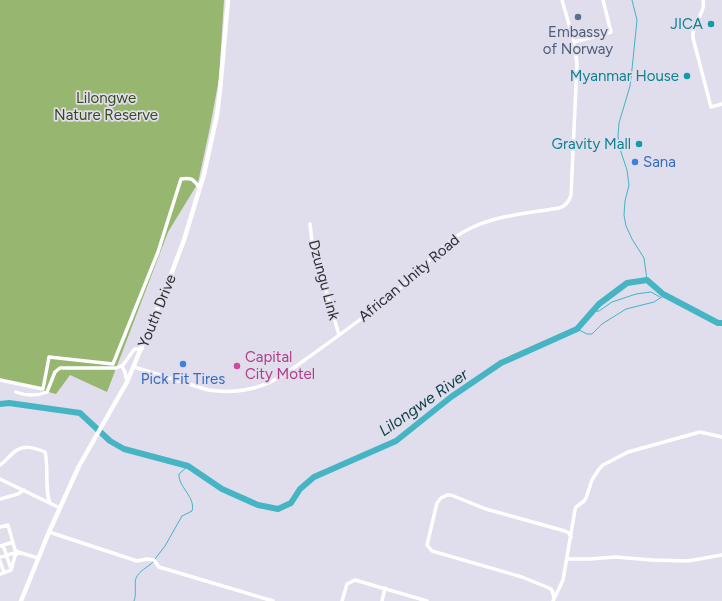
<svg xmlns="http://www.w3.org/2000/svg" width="722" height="601" font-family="Figtree,sans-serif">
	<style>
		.forest { fill: #97b670 }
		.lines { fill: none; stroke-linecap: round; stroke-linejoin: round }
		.stream { stroke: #45b4c3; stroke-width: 1 }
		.river { stroke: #45b4c3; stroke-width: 6 }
		.minor { stroke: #fff; stroke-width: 3.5 }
		.tertiary { stroke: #fff; stroke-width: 4.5 }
		.service-dot { fill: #5c6f8a; stroke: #e0ddec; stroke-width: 1.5 }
		.culture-dot { fill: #0f9aa8; stroke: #e0ddec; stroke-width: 1.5 }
		.shop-dot { fill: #3f7fe0; stroke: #e0ddec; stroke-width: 1.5 }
		.hotel-dot { fill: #d1479c; stroke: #e0ddec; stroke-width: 1.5 }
		.labels { text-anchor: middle; stroke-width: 3.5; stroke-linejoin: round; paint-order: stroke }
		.culture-label { font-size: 15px; fill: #0d838f; stroke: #e0ddec; text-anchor: end }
		.service-label { font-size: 15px; fill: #4e5e75; stroke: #e0ddec }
		.park-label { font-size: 15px; fill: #384c1a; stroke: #e0ddec }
		.shop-label { font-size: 15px; fill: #366cbe; stroke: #e0ddec; text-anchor: start }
		.street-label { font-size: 15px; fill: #2e2d33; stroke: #e0ddec }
		.hotel-label { font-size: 15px; fill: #b23c85; stroke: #e0ddec; text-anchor: start }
		.water-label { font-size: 16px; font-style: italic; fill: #0b3f45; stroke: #e0ddec }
	</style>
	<rect width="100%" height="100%" fill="#e0ddec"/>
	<path class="forest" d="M0,0H224L219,79L210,127L198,183L168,232L107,392L70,375L56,394L0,379Z"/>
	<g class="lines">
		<path class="stream" d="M632,0L637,20L632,69L630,86L619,123L618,136L620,149L627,170L629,185L625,201L624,215L626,226L632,239L644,258L647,280
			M592,312L599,311L612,302L636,294L651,292L660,297
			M577,329L587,334H592L602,324L626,309L654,302L665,295
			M155,559L165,546L182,516L192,511C196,497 178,487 179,474L188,466
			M134,601C137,594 134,585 136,578C139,571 148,567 153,562"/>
		<path class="river" d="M0,404L9,403L80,413L110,441L124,449L188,466L222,489L258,505L278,509L291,503L300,489L314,477L396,441L451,397L501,363L577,329L599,304L627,283L647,280L663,294L718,323H722"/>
		<path class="minor" d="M703,0C706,14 691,24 693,38L711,107L722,104
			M574,42L611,32L603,0
			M310,224L312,242L339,335
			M122,366L125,372L127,382
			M134,367L208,390C235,394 262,389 285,374C323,347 363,319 399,289C424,269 441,242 471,228C498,215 530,213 559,208C566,206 569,202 571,195L577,64L574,42L562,0
			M0,380L43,389L49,357L113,364L158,252L181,179C193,177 193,180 200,188
			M16,392C26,396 37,396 47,392L55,372L60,368H116L123,365L133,351L135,349H142
			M0,465C5,462 8,457 12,454C22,444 33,447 45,452C49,465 44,496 51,504
			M0,479L60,508
			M0,499L18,494L24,490
			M0,527L8,525L15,550L18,552L15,556L11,570L0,574
			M49,532L137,561L147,559L154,560L159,567L273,601
			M3,545L11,569
			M0,546L13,542
			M0,557L18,552L38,558
			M567,559H590L615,557L652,560L688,561L722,555
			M0,561L4,573
			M554,598L552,590L549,588L522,577L432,551L427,545L437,503L441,498L447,495H451L486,509L565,531L569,533L571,537
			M342,601L347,584L355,580L427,601
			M382,601L385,588
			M553,601L563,580L575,510L576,507L584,501L586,498L592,480L599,469L603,465L628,452L700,432L722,437"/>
		<path class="tertiary" d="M21,601L49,532L79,466L127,382L164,293L184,240L204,174L217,115L220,90L228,0"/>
	</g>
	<circle class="service-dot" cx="578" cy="17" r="4"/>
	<g class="culture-dot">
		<circle cx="711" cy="24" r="4"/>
		<circle cx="687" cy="76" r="4"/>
		<circle cx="639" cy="144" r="4"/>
	</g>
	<g class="shop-dot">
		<circle cx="635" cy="162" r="4"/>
		<circle cx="183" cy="364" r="4"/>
	</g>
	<circle class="hotel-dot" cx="237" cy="366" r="4"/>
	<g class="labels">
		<g class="culture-label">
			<text x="703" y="29">JICA</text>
			<text x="679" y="81">Myanmar House</text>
			<text x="631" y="149">Gravity Mall</text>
		</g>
		<g class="service-label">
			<text x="578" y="37">Embassy<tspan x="578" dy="17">of Norway</tspan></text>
		</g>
		<g class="park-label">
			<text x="106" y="103">Lilongwe<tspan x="106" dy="17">Nature Reserve</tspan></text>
		</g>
		<g class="shop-label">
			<text x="643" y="167">Sana</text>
			<text x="183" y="384" text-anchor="middle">Pick Fit Tires</text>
		</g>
		<g class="street-label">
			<text transform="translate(409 278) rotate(-40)" y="5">African Unity Road</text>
			<text transform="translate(324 280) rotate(75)" y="5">Dzungu Link</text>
			<text transform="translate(157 311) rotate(-68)" y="5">Youth Drive</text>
		</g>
		<g class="hotel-label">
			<text x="245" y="362">Capital<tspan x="245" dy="17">City Motel</tspan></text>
		</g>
		<g class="water-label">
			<text transform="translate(423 402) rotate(-35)" y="6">Lilongwe River</text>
		</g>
	</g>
</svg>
